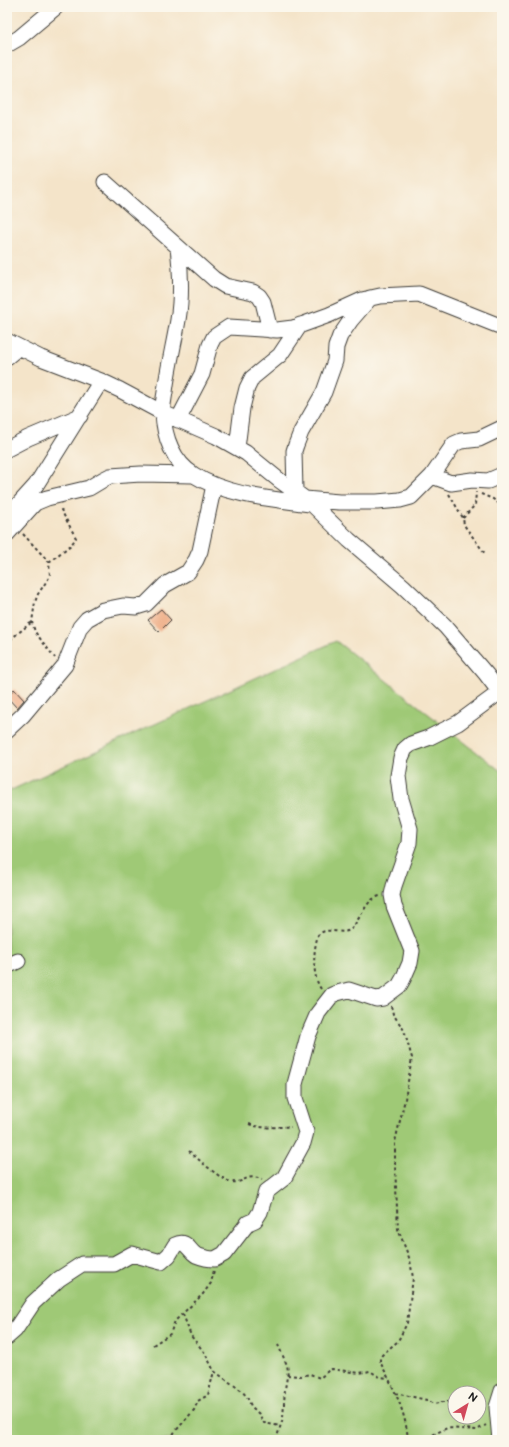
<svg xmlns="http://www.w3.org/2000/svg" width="509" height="1447" font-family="'Balsamiq Sans',sans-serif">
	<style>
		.green { fill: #9fc976; stroke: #5e7249; fill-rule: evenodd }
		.building { fill: #eea980 }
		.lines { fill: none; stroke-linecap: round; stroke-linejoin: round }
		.minor-casing { stroke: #3c3a36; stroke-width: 17 }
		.path { stroke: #3c3a36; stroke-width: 2; stroke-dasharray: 3 3; stroke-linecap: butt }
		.minor { stroke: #fff; stroke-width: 15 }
	</style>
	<rect width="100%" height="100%" fill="#fbf7ec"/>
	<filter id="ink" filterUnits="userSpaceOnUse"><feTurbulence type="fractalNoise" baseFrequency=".025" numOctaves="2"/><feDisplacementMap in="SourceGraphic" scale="8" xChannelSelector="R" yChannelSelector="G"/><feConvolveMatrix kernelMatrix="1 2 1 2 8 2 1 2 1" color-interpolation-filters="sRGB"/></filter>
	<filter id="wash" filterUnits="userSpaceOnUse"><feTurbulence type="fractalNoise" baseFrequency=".012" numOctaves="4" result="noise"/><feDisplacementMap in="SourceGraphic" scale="16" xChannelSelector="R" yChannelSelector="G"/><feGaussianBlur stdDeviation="0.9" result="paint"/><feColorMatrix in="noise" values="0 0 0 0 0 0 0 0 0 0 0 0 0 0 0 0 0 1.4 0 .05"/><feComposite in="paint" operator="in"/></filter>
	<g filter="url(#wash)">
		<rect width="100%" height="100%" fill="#f4e4c9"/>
		<path class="green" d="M336,641L502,772V1440H7V792ZM455,1393H479V1417H455Z"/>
		<g id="blocks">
			<path class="building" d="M161,609L171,620L159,632L148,620Z
				M14,689L24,700L17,708L7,697Z"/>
		</g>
	</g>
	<g filter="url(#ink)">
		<use href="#blocks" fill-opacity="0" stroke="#3c3a36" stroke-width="1"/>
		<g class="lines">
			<g class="minor-casing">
				<path id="minor" d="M7,45L19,38L56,7
					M105,182L214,279L225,286L253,292L259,296L263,302L270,330
					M178,248C181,272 182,296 178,320C174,344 168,368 165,392C164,399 162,406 163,413C164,437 173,462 194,475C227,496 274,499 311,504
					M7,341L41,358L101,381L120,390L163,413L216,436L246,453L279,480L312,504L349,540L403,586L445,626L486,674L502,695
					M7,357L18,348
					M178,420L202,374L210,345L214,337L229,327L277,330L293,328L329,315L362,300L380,296L419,294L502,327
					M237,448L242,408L247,388L252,378L280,355L300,325
					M7,449L28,438L80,416
					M432,476L451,483L472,480L488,481L502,475
					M295,491L294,451L296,445L301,432L324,392L335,361L336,347L340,336L351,320L370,298
					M305,499L339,502H377L400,500L411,497L432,476L454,444L461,441L479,439L502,428
					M7,517L36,485L101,381
					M7,534L35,503L47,498L89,488L104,479L110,476L141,474L193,475
					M7,730L23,715L65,665L80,627L87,619L103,610L123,606L136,607L146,604L165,585L188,572L196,560L200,551L214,485
					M7,966L18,961
					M7,1337L15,1330L33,1303L59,1279L82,1264H114L132,1254L161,1262L169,1255L175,1245C187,1239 188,1250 196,1255C201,1257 209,1259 215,1259L224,1254L248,1223L255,1220L260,1212L266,1192L284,1178L303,1143L306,1132L295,1098V1084L308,1036L318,1013L332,995L337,993L349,990L376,999L383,998L399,986L403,979L410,963L412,951L394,906L392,895L394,886L409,843L410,829L401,799L398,776L401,758L405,749L411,744L428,738L458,723L500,692
					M500,1440L497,1407L502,1391"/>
			</g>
			<path class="path" d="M449,494L463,518L464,525L486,555
				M481,494L493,499L502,506
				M463,518L475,505L476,492
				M23,534L49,562L50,576L38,594L35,602L32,622L35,632L55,658
				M49,562L71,545L76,538L60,508
				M7,645L12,638L32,622
				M321,989C312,976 313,951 318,935C326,926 341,935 350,930C353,928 355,925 356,922C364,912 367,899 380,896
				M391,1006L393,1014L404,1030L412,1058L405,1099L395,1142V1166L398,1229L410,1260L413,1278L407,1323L398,1341L382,1355L380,1358V1362C393,1386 406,1412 408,1440
				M249,1124C262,1130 277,1126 291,1127
				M189,1151C198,1159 222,1181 232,1182C245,1184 244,1173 262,1179
				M183,1314L191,1336L205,1353L214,1371L242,1391L247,1397L251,1406L259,1414L264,1423L280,1426
				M153,1345L170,1334L175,1321L203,1294L211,1283L214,1270
				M287,1375L301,1376L310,1374L320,1378L328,1371L332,1369L359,1373L370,1371L380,1377L389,1378
				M395,1393L427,1400L434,1404L442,1402H455
				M479,1401H486
				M171,1440L174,1433L194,1410L198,1401L208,1395L214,1371
				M276,1440L283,1418L285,1389L288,1371L287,1365L278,1345
				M422,1440L447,1428L477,1430L486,1425"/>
			<use href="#minor" class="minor"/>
		</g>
	</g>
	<rect width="509" height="1447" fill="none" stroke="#fbf7ec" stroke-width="24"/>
	<g transform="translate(467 1405) rotate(37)"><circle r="19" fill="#fbf7ec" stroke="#a29f99"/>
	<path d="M0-3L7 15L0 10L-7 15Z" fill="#d1495b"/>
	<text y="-6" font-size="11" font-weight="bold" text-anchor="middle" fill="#1c1c1c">N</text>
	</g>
</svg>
